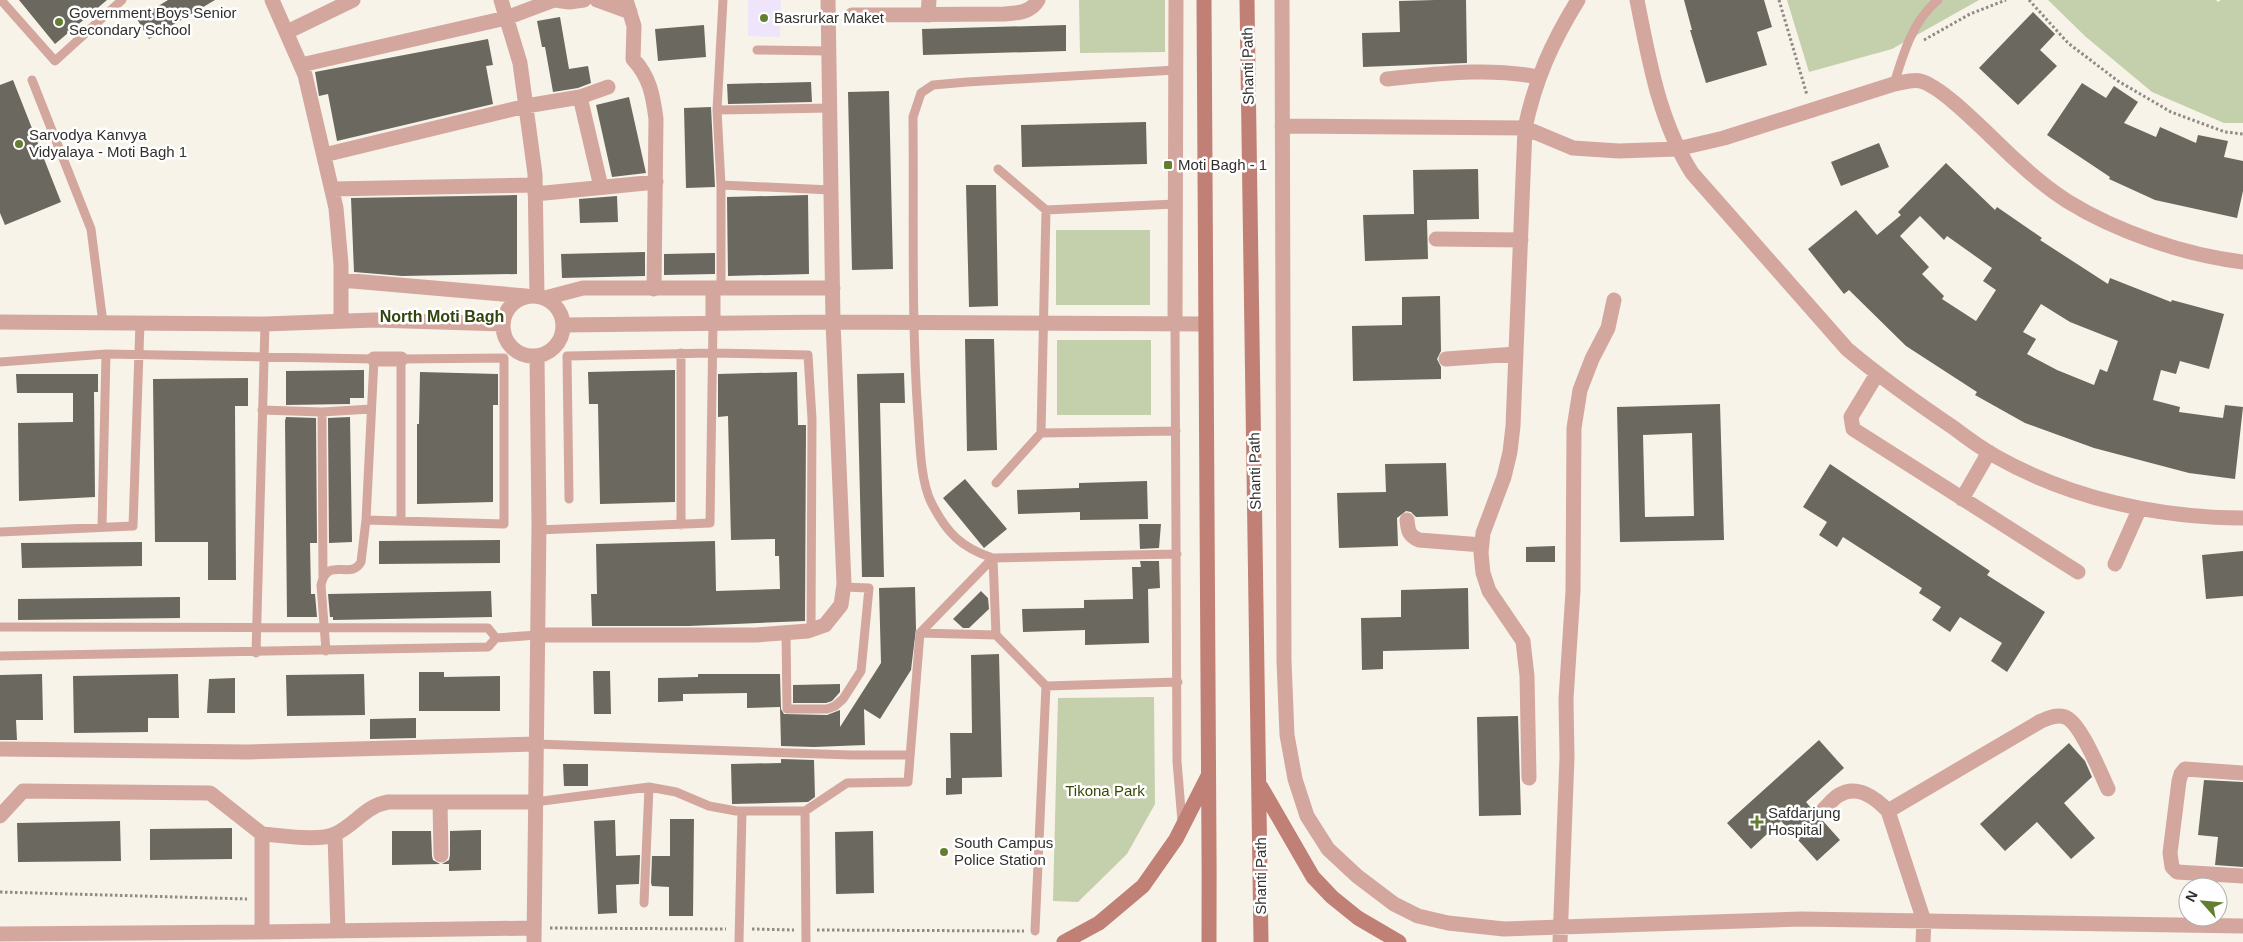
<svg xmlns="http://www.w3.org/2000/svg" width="2243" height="942" font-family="Helvetica,sans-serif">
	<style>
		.commercial { fill: #eee5fa }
		.green { fill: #c3d0ab }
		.building { fill: #6b685f; fill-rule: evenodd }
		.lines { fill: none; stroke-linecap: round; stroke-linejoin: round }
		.path { stroke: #8e8b84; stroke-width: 3; stroke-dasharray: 2.5 2.5; stroke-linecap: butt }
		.lane { stroke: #d4a79e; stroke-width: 9 }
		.street { stroke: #d4a79e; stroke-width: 15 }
		.secondary { stroke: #c18075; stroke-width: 15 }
		.poi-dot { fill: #647e31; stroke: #fff; stroke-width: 2 }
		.labels { text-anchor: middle; stroke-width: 5; stroke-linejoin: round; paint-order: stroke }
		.poi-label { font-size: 15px; fill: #31302c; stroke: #fff; text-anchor: start }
		.street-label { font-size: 15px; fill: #31302c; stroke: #fff }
		.park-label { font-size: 15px; fill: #384800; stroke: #fff }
		.neighbourhood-label { font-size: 16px; font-weight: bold; fill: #33440e; stroke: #fff }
	</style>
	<rect width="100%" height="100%" fill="#f7f3e9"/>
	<path class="commercial" d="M748,0H781L780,37L748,36Z"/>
	<path class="green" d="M1079,0H1165V52L1080,53Z
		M1787,0H1979L1892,49L1809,72Z
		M2048,0H2216L2218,2L2221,0H2243V123H2224L2152,92L2086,37Z
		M1056,230H1150V305H1056Z
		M1057,340H1151V415H1057Z
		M1154,697L1155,804L1127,854L1078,902L1053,901L1058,698Z"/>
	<path class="building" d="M19,0H107L55,44Z
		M168,0H215L149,39L137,19Z
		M1435,0H1466L1467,63L1363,67L1362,33L1400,32L1399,1Z
		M1684,0H1764L1772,27L1757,32L1767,65L1706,83L1690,30H1692Z
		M2033,12L2055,34L2040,50L2057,66L2018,105L1979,68Z
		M560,17L569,69L588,66L591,83L578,88L553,92L545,47H542L537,21Z
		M704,25L706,57L658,61L655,29Z
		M1066,25V51L923,55L922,29Z
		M488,39L493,65L486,66L493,104L337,141L328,94L319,96L315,72Z
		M13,80L61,202L5,225L0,213V85Z
		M811,82L812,102L728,104L727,84Z
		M2082,83L2106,98L2114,86L2138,102L2124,123L2156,137L2160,127L2196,143L2198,135L2228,141L2224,157L2243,161V191L2237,218L2155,200L2109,179L2110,177L2047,135Z
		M889,91L893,269L852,270L848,92Z
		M629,97L646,173L612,177L596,105Z
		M711,107L715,187L686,188L684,108Z
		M1146,122L1147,164L1022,167L1021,125Z
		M1879,143L1889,167L1841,186L1831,162Z
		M1946,163L1995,210L1997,207L2042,238L2040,240L2108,284L2110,278L2171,302L2172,300L2224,314L2209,369L2180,361L2176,374L2161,370L2153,400L2180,407L2179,412L2223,418L2225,405L2243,407L2235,479L2189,473L2094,448L2025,423L1975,395L1977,392L1906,346L1849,290L1844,294L1808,249L1856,210L1877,235L1901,215L1898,212ZM1920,216L1944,240L1947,236L1992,268L1983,281L1996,290L1976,321L1942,299L1944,296L1922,274L1929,267L1900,236ZM2041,304L2070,322L2118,341L2107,372L2100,369L2094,385L2057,370L2027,354L2036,339L2023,332Z
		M1478,169L1479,219L1427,220L1428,259L1365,261L1363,215L1414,214L1413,170Z
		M966,185H996L998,306L969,307Z
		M517,195V274L402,276L354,272L351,198Z
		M808,195L809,274L728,276L727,197Z
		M617,196L618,222L580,223L579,199Z
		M645,252V276L562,278L561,254Z
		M715,253V274L664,275V254Z
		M1440,296L1441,351L1437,359L1441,367V379L1353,381L1352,326L1402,325V297Z
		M965,339H994L997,450L967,451Z
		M364,370V398H350V404L286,405V371Z
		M675,370V502L600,504L598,404H589L588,372Z
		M420,372L498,374V405H493V502L417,504V424H419Z
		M797,372L798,425H806L805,621L689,626H592L591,594H597L596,544L715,541L716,591L780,589L779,556H775V539L731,540L728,416L718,417V374Z
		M904,373L905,403H880L884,577H862L857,374Z
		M16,374H98V392H94L95,497L19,501L18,423L73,422V393H17Z
		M248,378V406H235L236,580H208V542H155L153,379Z
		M1720,404L1724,540L1620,542L1617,407ZM1692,433L1694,516L1645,517L1643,435Z
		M286,417L316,418L317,543H310L311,594H315L317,617H287L285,421Z
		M350,417L352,542L329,543L328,418Z
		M1446,463L1448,516L1416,517L1411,512L1406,511L1397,518L1398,546L1339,548L1337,493L1386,492L1385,464Z
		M1830,464L1990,571L1987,575L2045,612L2007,672L1991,661L2002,643L1960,617L1950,632L1932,620L1941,607L1919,593L1922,588L1843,537L1837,547L1819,535L1827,522L1803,507Z
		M965,479L1007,529L984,548L943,498Z
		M1147,481L1148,519L1080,520V512L1018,514L1017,490L1079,488V483Z
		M1139,524H1161L1159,548L1140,549Z
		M500,540V563L379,564V541Z
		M142,542V566L22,568L21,543Z
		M1555,546V562H1526V547Z
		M2243,551V596L2206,599L2202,555Z
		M1140,561H1159L1160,588L1148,589L1149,643L1085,645V630L1023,632L1022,609L1084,608V600L1133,599L1132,567H1141Z
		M915,587L916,629L911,670L880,719L864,709L865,745L814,747L781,746L780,707L747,708V693L683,694V701L658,702V678L698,677V674H780L781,709L784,714L827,715L840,710V727L881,663L879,588Z
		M1468,588L1469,649L1383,651V669L1362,670L1361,618L1401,617V590Z
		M491,591L492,617L333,620V617H330L328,594Z
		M981,591L988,598L989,609L969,628H963L953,619Z
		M180,597V618L18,620V599Z
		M999,654L1002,777L962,778V794L946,795V778H951L950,733H972L971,655Z
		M593,671H610L611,714H594Z
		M419,672H444V677L500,676V711H419Z
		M42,674L43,720H16L17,740H0V675Z
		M178,674L179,718H148V732L74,733L73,676Z
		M364,674L365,715L287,716L286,675Z
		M235,678V713H207L209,679Z
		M840,684V692L832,701L826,703H793V685Z
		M1518,716L1521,815L1479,816L1477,717Z
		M416,718V738L370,739V719Z
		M1819,740L1844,768L1806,802L1812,809L1814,819L1823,821L1840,840L1817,861L1781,821L1751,849L1727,823Z
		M2069,743L2085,761L2092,777L2064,803L2095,838L2071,859L2037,822L2005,851L1980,824Z
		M781,759L814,760L815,797L808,802L732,804L731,764L781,763Z
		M563,764H588V786H564Z
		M2204,780L2243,782V867L2215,865L2218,837L2198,835Z
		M670,819H694L693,916H669V887L652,886L651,883L652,856H670Z
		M615,820L616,856L640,855L639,884L616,885L617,913L598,914L594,821Z
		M120,821L121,861L18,862L17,823Z
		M232,828V859L150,860V829Z
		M481,830V870L449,871V864H442L449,860L450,855V831Z
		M392,831H431L432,856L433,860L440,864L392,865Z
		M873,831L874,893L836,894L835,832Z"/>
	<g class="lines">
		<path class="path" d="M1779,0L1807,95
			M2029,0L2068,43L2118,81L2171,112L2225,132L2243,134
			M1924,40L1970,14L2006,0
			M0,892L247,899
			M550,928L726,929
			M752,929L794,930
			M817,930L1024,931"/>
		<path class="lane" d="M1,0L55,61L122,0
			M757,50L829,51
			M1176,70L967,82L933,85L921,93L913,117C914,217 911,317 918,416C920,442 920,479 931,502C946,532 961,548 993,558L1177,554
			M32,80L91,229L103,323
			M1894,84C1903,54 1913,20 1938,0
			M830,108L717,110L721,185L831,190
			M717,110L723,0
			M998,169L1046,210
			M721,185V290
			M1175,204L1046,210L1041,433L1176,431
			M1175,324L1177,761L1182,822
			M0,362L106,354
			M262,410L322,412L323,576
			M322,412L371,409
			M996,483L1041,433
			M569,499L567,356L713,353L808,355L812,419L811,630
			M681,525V353
			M102,527L106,354L374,359L366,520L504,524V358L401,359V521
			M538,530L710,523L713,323
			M0,532L133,526L140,323
			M0,627L488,628L496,638
			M786,633L787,709H827L835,706L843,699L861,671L869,588L843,587
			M996,635L920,633L993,558L996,635L1046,686L1178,682
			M326,651L321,585C328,555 351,581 361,562L366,520
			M256,653L265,324
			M0,656L488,647L496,638L537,635
			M536,744L851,755H910
			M535,802L649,787L676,792L709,806L736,811H805L847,783L908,782L920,633
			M805,811L806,942
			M644,903L649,787
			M1035,931L1046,686
			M739,942L742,811"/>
		<path class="street" d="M272,0L305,75L336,208L341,264V321
			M501,0L520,63L535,174L537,296
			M555,0L569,2L584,0
			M597,0L630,12
			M626,0L634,26L633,59C650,77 653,96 656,119L654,289
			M1282,0L1284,661L1287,735L1295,779L1307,816L1328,849L1357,876L1394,904L1418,916L1448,923L1504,929L1801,919L2243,926
			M1637,0C1649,60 1659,121 1692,173L1847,349C1881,378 1917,403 1954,428C1967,438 1981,448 1995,456C2069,498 2158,518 2243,518
			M852,15L1004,14C1016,13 1031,13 1038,0
			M928,15L929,0
			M287,32L353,0
			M301,65L506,18L554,0
			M1387,79C1438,74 1488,67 1538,77
			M1282,126L1525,128L1573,148L1619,151L1677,149L1724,138L1894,84C1901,83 1913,79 1920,81C1944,86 1998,145 2019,163C2034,177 2050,190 2067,201C2117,232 2185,255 2243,262
			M324,155L526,106L580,97
			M601,187L580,97L608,87
			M332,189L535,185
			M535,194L656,182
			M1436,239L1521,240
			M341,280L526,296
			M713,290V323
			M503 326a30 30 0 1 1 60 0a30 30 0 1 1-60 0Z
			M545,298L583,288H833
			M0,322L265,324L375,320L503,324
			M1175,324L1176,0
			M564,325L833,322L1204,324
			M374,359H401
			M1446,359L1516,354
			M1877,374L1851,417L1853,429L2078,572
			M1962,499L1989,452
			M1407,520C1408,531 1409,536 1419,540L1482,545
			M2115,564L2139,510
			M537,635H756L808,631L825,625L841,605L844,584L833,322L828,0
			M0,749L248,752L536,744
			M2243,773L2185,769L2181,774L2179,781L2170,853L2172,867L2177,872L2243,876
			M1529,778L1527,676L1523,641L1489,591L1483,573L1481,553L1483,533L1504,477L1510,452L1513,426L1525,128C1535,80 1552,42 1578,0
			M440,802L441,855
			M1888,811L2041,721C2049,718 2059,713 2067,718C2082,726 2100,772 2108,789
			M1821,812C1827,807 1832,799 1839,795C1857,784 1876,798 1888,811L1924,921L1923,942
			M0,816L23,791L210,793L262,834
			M335,835L338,931
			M534,928L262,932V834C280,835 319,842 335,834C355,825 365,806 388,802H535
			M0,934L262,932
			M534,942L539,525L537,356
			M1560,942L1567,757L1566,699L1573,591L1574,428L1580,390L1592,359L1608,328L1614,300"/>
		<path class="secondary" d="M1204,0C1204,314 1210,628 1209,942
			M1247,0L1261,942
			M1261,787L1313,877L1332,897L1358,918L1399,942
			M1064,942L1099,923L1143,886L1176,839L1208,776"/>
	</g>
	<g class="poi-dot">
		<circle cx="764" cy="18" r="5"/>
		<circle cx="59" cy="22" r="5"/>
		<circle cx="19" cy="144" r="5"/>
		<rect x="1163" y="160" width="10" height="10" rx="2.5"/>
		<path d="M1754.5 814.5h5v5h5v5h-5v5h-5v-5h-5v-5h5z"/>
		<circle cx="944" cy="852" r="5"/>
	</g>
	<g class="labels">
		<g class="poi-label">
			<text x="69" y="18">Government Boys Senior<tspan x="69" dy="17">Secondary School</tspan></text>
			<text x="774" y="23">Basrurkar Maket</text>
			<text x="29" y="140">Sarvodya Kanvya<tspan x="29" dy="17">Vidyalaya - Moti Bagh 1</tspan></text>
			<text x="1178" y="170">Moti Bagh - 1</text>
			<text x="1768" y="818">Safdarjung<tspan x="1768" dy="17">Hospital</tspan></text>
			<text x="954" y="848">South Campus<tspan x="954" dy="17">Police Station</tspan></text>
		</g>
		<g class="street-label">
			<text transform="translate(1248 66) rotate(-91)" y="5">Shanti Path</text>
			<text transform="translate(1255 471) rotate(-91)" y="5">Shanti Path</text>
			<text transform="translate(1261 876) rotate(-90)" y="5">Shanti Path</text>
		</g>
		<g class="park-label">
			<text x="1105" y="796">Tikona Park</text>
		</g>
		<g class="neighbourhood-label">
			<text x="442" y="322">North Moti Bagh</text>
		</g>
	</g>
	<g transform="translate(2203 902) rotate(297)"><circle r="24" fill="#ffffff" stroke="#adacab"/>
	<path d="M0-4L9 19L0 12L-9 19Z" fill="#647e31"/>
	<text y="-8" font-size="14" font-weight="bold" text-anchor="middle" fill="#31302c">N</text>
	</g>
</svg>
